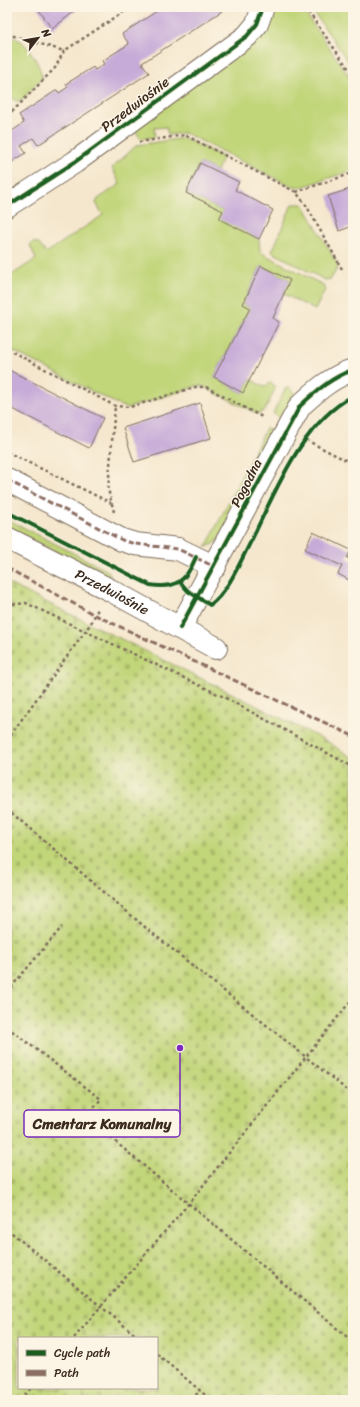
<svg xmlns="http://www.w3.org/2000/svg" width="360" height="1407" font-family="Sriracha,sans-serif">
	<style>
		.green { fill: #c1d579; stroke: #7e804c }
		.cemetery { fill: url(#cemetery-stones); stroke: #7e804c; fill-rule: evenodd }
		.building { fill: #c6aad8 }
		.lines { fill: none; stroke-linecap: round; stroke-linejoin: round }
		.minor-casing { stroke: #7c6c5b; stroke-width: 24 }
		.path { stroke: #7c6c5b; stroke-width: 2.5; stroke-dasharray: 3 3; stroke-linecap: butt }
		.minor { stroke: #fff; stroke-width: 22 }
		.quiet { stroke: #8d6e63; stroke-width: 3; stroke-dasharray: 6 3; stroke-linecap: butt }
		.cycleway-casing { stroke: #fcf5e5; stroke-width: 6 }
		.cycleway { stroke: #1b5e20; stroke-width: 4 }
		.labels { text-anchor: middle; stroke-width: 3; stroke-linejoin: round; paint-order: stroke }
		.street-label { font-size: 14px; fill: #3b2a1e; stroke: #fcf5e5 }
		.leader { fill: none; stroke: #7b2cbf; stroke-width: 1.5 }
		.callout-dot { fill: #7b2cbf; stroke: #fcf5e5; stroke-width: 1.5 }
		.callout { fill: #fcf5e5; stroke: #7b2cbf; stroke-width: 1.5 }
		.callout-label { font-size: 15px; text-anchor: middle; font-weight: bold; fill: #3b2a1e }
	</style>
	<defs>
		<pattern id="cemetery-stones" width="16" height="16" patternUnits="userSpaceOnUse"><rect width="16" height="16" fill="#c1d579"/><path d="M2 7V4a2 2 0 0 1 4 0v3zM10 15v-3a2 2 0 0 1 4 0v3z" fill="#a7b768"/></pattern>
	</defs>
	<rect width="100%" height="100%" fill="#fcf5e5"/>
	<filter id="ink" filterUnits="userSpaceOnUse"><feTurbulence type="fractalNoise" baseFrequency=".025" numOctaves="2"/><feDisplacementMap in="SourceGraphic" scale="8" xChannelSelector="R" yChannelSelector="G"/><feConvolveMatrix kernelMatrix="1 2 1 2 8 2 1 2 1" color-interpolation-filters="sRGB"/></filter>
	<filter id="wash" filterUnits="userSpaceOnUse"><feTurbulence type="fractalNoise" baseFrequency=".012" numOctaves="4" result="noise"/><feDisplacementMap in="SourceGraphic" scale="16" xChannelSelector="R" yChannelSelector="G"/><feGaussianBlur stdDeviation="0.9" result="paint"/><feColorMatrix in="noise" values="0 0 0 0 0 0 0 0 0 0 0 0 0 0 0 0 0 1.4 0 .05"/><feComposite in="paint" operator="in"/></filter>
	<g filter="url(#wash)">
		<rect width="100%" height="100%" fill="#f5e7cd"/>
		<path class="green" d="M256,7H301L353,82V170L302,187L291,186L185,133L168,135L166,127L154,128L155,137L141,139L134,129L254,39Z
			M310,7H353V68Z
			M7,35C11,37 16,38 19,40C29,46 41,66 42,78L22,100L16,101L9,97L7,93Z
			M184,138L223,157L217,171L200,163L186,193L223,211L259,239L260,252L323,285L325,290L315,310L284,294L290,280L261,266L243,304L250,308L214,377L243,393L250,379L264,387L270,383L274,385L275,389L265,410L258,414L202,386H197L128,408L123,407L7,348V278L36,259L30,245L33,242L39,244L46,253L103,215L96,203L98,199L120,184L112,168L137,145Z
			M292,204H303L337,263L338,267L331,279L325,280L272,252Z
			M289,387L295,394L294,399L280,419L273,413L285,389Z
			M266,428L274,430L219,539L214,544L206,547Z
			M7,519L108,571L110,574L109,578L7,527Z"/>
		<path class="cemetery" d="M7,583L235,695L328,742L353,758V1400H7ZM19,1338H157V1388H19Z"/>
		<g id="blocks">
			<path class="building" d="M37,7H80L52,29Z
				M163,7H219L222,11L142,63L149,73L38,145L33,138L21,146L26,153L7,165V123L12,131L24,123L19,115L57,90L59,93L68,87L66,84L93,67L95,70L104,64L102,61L129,44L122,34Z
				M200,163L239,182L235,190L273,210L259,239L219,219L223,211L186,193Z
				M353,188V226L339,231L328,196Z
				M261,266L290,280L273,318L279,322L243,393L214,377L250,308L243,304Z
				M7,369L103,418L89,448L7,406Z
				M200,403L211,438L134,462L123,428Z
				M313,532L351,550L347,558L353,561V582L338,574L342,566L305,549Z"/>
		</g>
	</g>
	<g filter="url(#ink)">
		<use href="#blocks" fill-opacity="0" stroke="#7c6c5b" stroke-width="1"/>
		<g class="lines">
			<g class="minor-casing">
				<g id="minor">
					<path d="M7,206L75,162L247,36L257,24L263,7"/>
					<path d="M7,480L122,540L135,544L178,549L215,567"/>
					<path id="s1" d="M7,538L110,590L216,648"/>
					<path d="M180,628L300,406C316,391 332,377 353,370"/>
				</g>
			</g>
			<path class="path" d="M305,7L353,75
				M7,34L64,51
				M7,101L12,112L55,68L64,51L131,7
				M139,142L185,135L296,192
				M342,269L306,205L296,192L353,173
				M7,349L115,406L130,407L195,387H206L264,418
				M306,440L353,464
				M7,452L111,503
				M114,512L108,489L115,406
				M7,605L26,603L220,695L353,767
				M7,740L91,623L99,607
				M7,809L146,928L353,1095
				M7,992L62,927
				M7,1027L101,1099L86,1117L353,1342
				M7,1229L139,1338
				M74,1338L189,1203L353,998
				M157,1354L211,1400
				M21,1400L31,1388
				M192,1400L200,1390"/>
			<use href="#minor" class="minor"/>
			<path class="quiet" d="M7,480L122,540L135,544L178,549L215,567
				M7,568L95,615L353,736"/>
			<g class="cycleway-casing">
				<path id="cycleway" d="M7,206L75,162L247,36L257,24L263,7
					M7,512L150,585C177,589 186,581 196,557
					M180,582L188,591L210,605C225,594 235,573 243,557C271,504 297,425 353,396
					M180,628L300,406C316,391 332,377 353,370"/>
			</g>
			<use href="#cycleway" class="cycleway"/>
		</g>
	</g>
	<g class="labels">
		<g class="street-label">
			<text transform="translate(135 104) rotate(-37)" y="5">Przedwiośnie</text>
			<text transform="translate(246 483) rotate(-63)" y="5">Pogodna</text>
			<text dy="5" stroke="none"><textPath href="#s1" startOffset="118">Przedwiośnie</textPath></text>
		</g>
	</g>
	<path class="leader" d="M180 1048L180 1124"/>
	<circle class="callout-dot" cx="180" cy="1048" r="4"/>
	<rect class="callout" x="24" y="1110" width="156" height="27" rx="4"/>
	<g class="callout-label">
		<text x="102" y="1129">Cmentarz Komunalny</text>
	</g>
	<rect width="360" height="1407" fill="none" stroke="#fcf5e5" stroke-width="24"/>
	<rect x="18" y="1337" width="140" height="52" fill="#fcf5e5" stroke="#afa495"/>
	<rect x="26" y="1350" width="20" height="6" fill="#1b5e20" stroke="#afa495"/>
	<text x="54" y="1357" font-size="12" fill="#3b2a1e">Cycle path</text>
	<rect x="26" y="1370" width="20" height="6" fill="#8d6e63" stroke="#afa495"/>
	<text x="54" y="1377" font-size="12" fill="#3b2a1e">Path</text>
	<g transform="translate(38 38) rotate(59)" stroke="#fcf5e5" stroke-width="3" paint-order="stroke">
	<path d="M0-3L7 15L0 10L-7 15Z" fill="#3b2a1e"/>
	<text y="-6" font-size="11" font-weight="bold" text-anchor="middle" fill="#3b2a1e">N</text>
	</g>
</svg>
